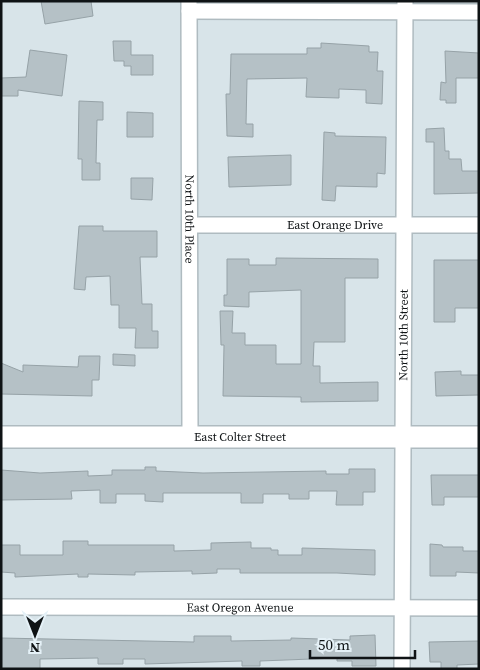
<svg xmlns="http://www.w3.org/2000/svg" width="480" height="670" font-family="'Source Serif 4',serif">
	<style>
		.building { fill: #b5c1c6; stroke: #96a2a7 }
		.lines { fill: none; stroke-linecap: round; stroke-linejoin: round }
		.street-casing { stroke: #afbbc0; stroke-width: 18 }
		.secondary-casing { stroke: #afbbc0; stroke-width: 24 }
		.street { stroke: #fff; stroke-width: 15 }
		.secondary { stroke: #fff; stroke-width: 21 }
		.labels { text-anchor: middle; stroke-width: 5; stroke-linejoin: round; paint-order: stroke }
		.street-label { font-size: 12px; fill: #0f1315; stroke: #e5f1f7 }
	</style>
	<rect width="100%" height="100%" fill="#d8e4e9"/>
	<path class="building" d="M41,1H91L93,16L45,24Z
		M113,41H131V55H153V75H131V66H124V61H114Z
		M321,43L369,46V52H378L377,71H383L382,104L366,103V90L339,89V98L306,97L307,78L247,79L246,124H253V137L227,136L226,94H230L231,54H307V48H321Z
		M30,50L67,55L62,96L18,90V96H1V78L26,77Z
		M445,51L479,53V78H456V103H446V100H440L441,82L446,83Z
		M79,101L103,102V120H97L96,163H100V180H82V159H78Z
		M127,112L153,113V137H127Z
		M444,128L445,151H449V159H461L462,171H479V193L434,194V142H426V129Z
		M324,132L335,133V136L386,137L385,174L377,173V187L336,186L335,201L322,200Z
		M291,155V185L229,187L228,157Z
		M131,178H153L152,200L131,199Z
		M79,226H103V231H157V257H140L142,304H152V331H158V348H135L136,328H119V305H111L110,276L86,277L85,290L74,289Z
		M276,258L378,259V278H345V342H314L313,366H320V383L378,382V401L301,402V397L223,396L224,345H221L220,311H233L232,333H245V345H276V364H301V290L249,292V307L224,306V295H227V259H249V265H276Z
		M434,260H479V308H455V322H434Z
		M113,354L135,355V366L113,365Z
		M79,356H100L99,380H92V396L1,394V363L23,372V365L78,367Z
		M461,371V375H479V395L436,396L435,372Z
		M145,467H156V471L203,473L326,471V474H349V469H375V492H363V505H336L337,491H309V499H289V494H263V503H241V493H163V502L145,501V494H116V503H100V490L71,491L72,499L1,500V470L40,473L88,471V476L112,475V470H145Z
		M431,475H479V497H444V505H432Z
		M63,541H88V545H174V551L211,550V543L251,542V548H271V550H278V555H302V548L375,550V575L337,573H240V569H217V573L192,574V571L135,572V575L88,574V577H78V574L15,577V573L1,572V545H20V555H63Z
		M430,544L442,545L443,547H463V551H479V573L456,572V576H430Z
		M375,635L376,666H352V661H337V658L260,661V666H242V661L145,664V659H123V664H98V658L40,659V669H1V638L194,642V636H231V641L291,640V638L350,640V636Z
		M479,641V664L457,665V669H441V662H430L429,642Z"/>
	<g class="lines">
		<g class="street-casing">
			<g id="street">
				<path id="s1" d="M189,1L190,437"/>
				<path d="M189,11L479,12"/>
				<path id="s2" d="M191,225H479"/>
				<path id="s3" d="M1,607L479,608"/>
				<path id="s4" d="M402,669L405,1"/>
			</g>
		</g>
		<g class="secondary-casing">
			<g id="secondary">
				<path id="s5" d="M1,437H479"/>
			</g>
		</g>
		<use href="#street" class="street"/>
		<use href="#secondary" class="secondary"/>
	</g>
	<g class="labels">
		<g class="street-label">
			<text dy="4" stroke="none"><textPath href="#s1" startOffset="218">North 10th Place</textPath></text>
			<text dy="4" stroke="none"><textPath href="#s2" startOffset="144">East Orange Drive</textPath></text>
			<text dy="4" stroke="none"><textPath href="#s4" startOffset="334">North 10th Street</textPath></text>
			<text dy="4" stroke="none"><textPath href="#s5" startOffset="239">East Colter Street</textPath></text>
			<text dy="4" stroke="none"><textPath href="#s3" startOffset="239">East Oregon Avenue</textPath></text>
		</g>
	</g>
	<rect width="480" height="670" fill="none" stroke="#0f1315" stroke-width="5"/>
	<g transform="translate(35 635) rotate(180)" stroke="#e5f1f7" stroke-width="4" paint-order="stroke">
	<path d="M0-4L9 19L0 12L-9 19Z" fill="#0f1315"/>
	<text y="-8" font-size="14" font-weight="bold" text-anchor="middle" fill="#0f1315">N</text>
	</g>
	<path d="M310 650v8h105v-8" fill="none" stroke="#0f1315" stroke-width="2.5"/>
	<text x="318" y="650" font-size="15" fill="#0f1315" stroke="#e5f1f7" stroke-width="4" paint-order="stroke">50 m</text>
</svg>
